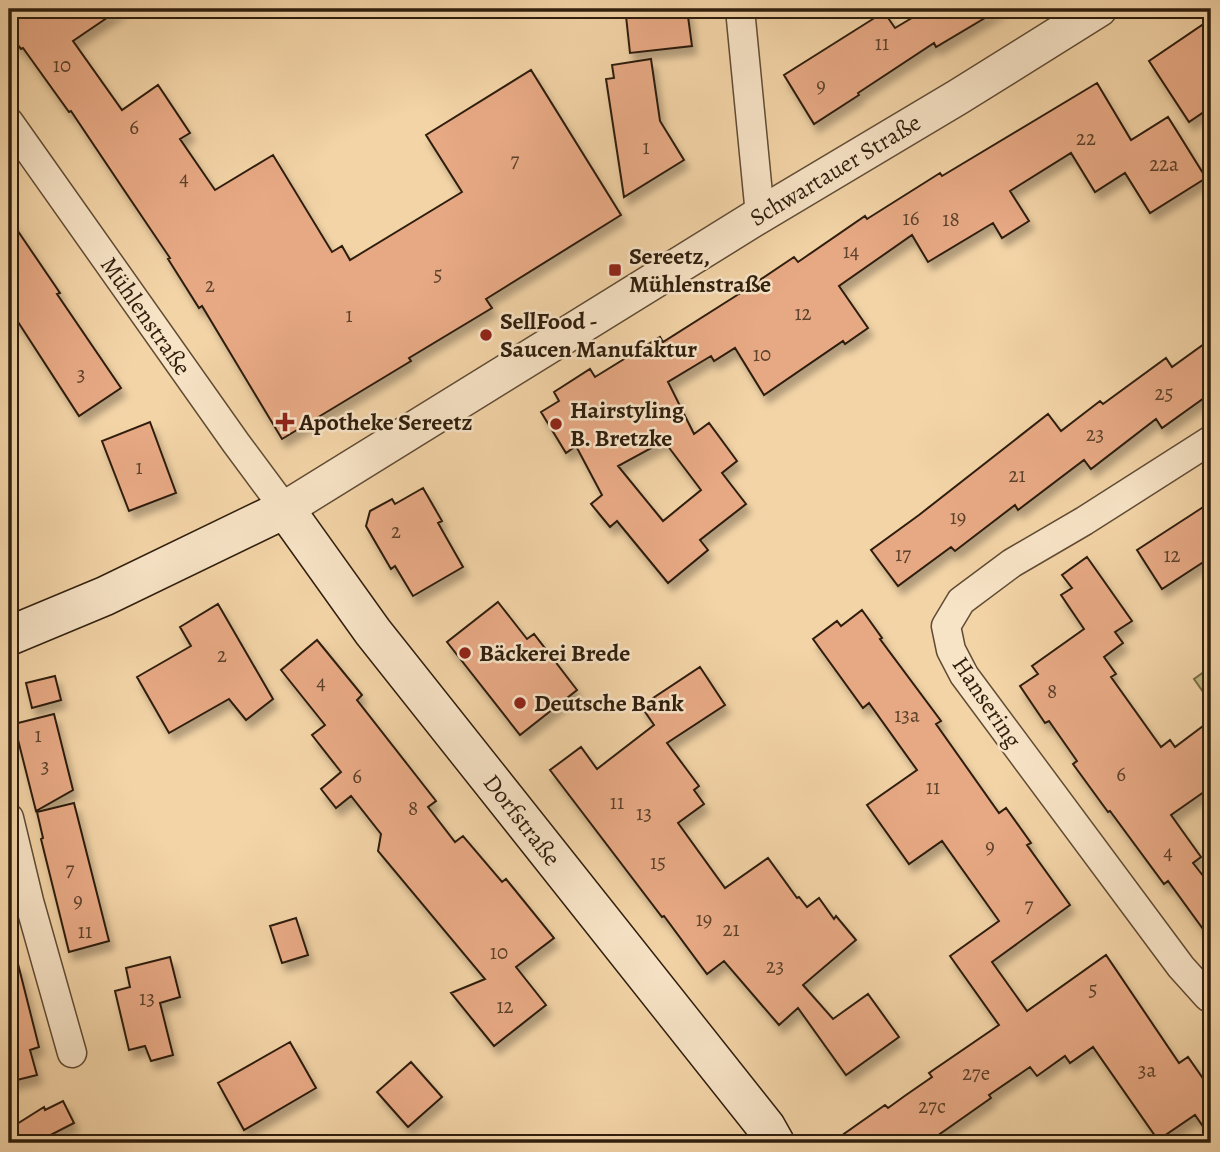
<svg xmlns="http://www.w3.org/2000/svg" width="1220" height="1152" font-family="Alegreya,serif">
	<style>
		.green { fill: #c3bb82; stroke: #796c48; stroke-width: 2 }
		.building { fill: #e7a984; stroke: #2f1e0d; stroke-width: 2; fill-rule: evenodd; filter: url(#shadow) }
		.lines { fill: none; stroke-linecap: round; stroke-linejoin: round }
		.minor-casing { stroke: #604c34; stroke-width: 31 }
		.tertiary-casing { stroke: #604c34; stroke-width: 38 }
		.secondary-casing { stroke: #2f1e0d; stroke-width: 41 }
		.minor { stroke: #f7e3c6; stroke-width: 28 }
		.tertiary { stroke: #f7e3c6; stroke-width: 35 }
		.secondary { stroke: #f7e3c6; stroke-width: 38 }
		.poi-dot { fill: #8f2418; stroke: #f7e3c6; stroke-width: 2.5 }
		.labels { text-anchor: middle; stroke-width: 5; stroke-linejoin: round; paint-order: stroke }
		.number-label { font-size: 21px; fill: #5d412b }
		.street-label { font-size: 24px; fill: #2f1e0d; stroke: #f7e3c6 }
		.poi-label { font-size: 24px; font-weight: bold; fill: #2f1e0d; stroke: #f7e3c6; text-anchor: start }
	</style>
	<defs>
		<filter id="shadow"><feDropShadow dx="4.5" dy="8" stdDeviation="3.5" flood-color="#0004"/></filter>
	</defs>
	<rect width="100%" height="100%" fill="#f3d4a7"/>
	<filter id="stains"><feTurbulence type="fractalNoise" baseFrequency=".00286" numOctaves="4"/><feColorMatrix values="0 0 0 0 .2 0 0 0 0 .09 0 0 0 0 .02 0 0 0 .5 -.17"/></filter>
	<radialGradient id="worn" r=".72"><stop offset=".6" stop-color="#630" stop-opacity="0"/><stop offset="1" stop-color="#630" stop-opacity=".3"/></radialGradient>
	<path class="green" d="M1211,667V703L1194,679Z"/>
	<path class="building" d="M9,9H120L73,41L122,110L158,85L190,133L180,139L215,190L273,155L332,252L342,246L350,260L462,192L426,135L531,70L621,215L486,299L492,308L409,358L411,361L282,439L202,306L199,308L168,259L170,258L122,187L71,111L69,112L23,48L21,49L9,33Z
		M687,9L692,46L630,53L626,16Z
		M927,9H1000L936,47L934,43L858,93L859,95L814,124L784,75L884,12L895,28Z
		M1211,19V107L1189,122L1149,61Z
		M651,59L660,121L684,160L624,197L606,79L614,78L612,65Z
		M1097,83L1131,140L1168,117L1206,178L1150,213L1125,173L1095,192L1071,153L1010,191L1029,221L1002,238L993,223L928,262L912,235L839,286L868,328L845,344L843,341L764,395L735,348L714,361L711,356L668,382L694,434L709,423L737,461L722,473L746,504L700,540L708,550L668,583L617,521L610,527L591,504L602,495L576,446L566,453L541,412L559,401L554,392L590,369L595,377L660,337L663,342L742,292L794,257L798,262L865,216L867,219L940,173L942,176ZM664,441L701,490L663,521L618,466Z
		M9,218L60,293L57,294L121,388L79,416L9,308Z
		M1211,339V393L1162,428L1156,419L1091,469L1084,460L1018,510L1015,505L955,551L951,547L898,586L871,550L919,515L1048,414L1061,431L1100,401L1103,404L1166,358L1172,367Z
		M150,422L176,493L129,511L102,441Z
		M423,488L442,521L438,523L463,567L413,596L395,566L391,569L366,526L370,511L392,499L395,504Z
		M1211,502V557L1162,589L1137,550Z
		M1087,557L1132,621L1115,632L1123,643L1104,657L1116,674L1111,677L1161,747L1170,740L1175,747L1211,720V787L1171,815L1201,857L1193,863L1211,886V940L1168,881L1164,884L1110,811L1108,812L1073,764L1077,761L1049,721L1045,723L1020,686L1038,674L1032,666L1084,629L1061,595L1072,588L1062,575Z
		M498,602L527,639L534,634L577,690L520,735L447,642Z
		M218,604L273,699L246,720L229,699L169,733L137,677L191,646L180,627Z
		M862,610L882,638L880,639L941,721L936,724L999,813L1006,808L1031,843L1027,845L1070,905L992,962L1027,1011L1106,955L1179,1063L1188,1057L1211,1090V1138L1195,1115L1158,1140L1093,1047L1070,1063L1065,1056L1037,1076L1030,1067L989,1095L991,1098L927,1143H831L885,1105L888,1108L906,1095L932,1077L929,1073L999,1025L950,956L999,921L942,841L909,864L867,805L917,770L869,703L863,708L813,639L837,621L841,626Z
		M317,640L362,695L357,700L436,801L428,807L455,842L463,836L502,882L506,879L554,938L516,967L546,1005L494,1046L451,993L485,979L378,851L381,834L351,796L336,808L321,789L341,772L312,735L325,725L281,670Z
		M700,667L725,705L667,743L699,786L694,790L704,804L678,823L725,888L768,858L797,898L799,897L807,907L819,898L834,919L836,916L856,940L803,985L833,1019L868,994L899,1037L846,1075L798,1008L779,1025L724,961L707,974L664,916L662,917L550,770L581,747L597,769L654,725L641,706Z
		M55,676L61,700L32,708L26,683Z
		M54,714L73,790L36,811L14,724Z
		M74,803L109,941L69,952L41,839L43,838L37,812Z
		M296,918L308,955L282,963L270,926Z
		M170,957L180,997L160,1003L173,1055L151,1061L145,1046L129,1050L115,991L130,987L126,968Z
		M18,964L39,1047L30,1050L37,1075L9,1082V965Z
		M290,1042L316,1088L244,1130L218,1083Z
		M411,1062L442,1097L408,1127L377,1092Z
		M63,1101L74,1123L35,1143H9V1129L44,1107L45,1110Z"/>
	<g class="lines">
		<g class="minor-casing">
			<path id="minor" d="M740,9L760,215
				M9,122L236,443L285,509
				M1211,440L1084,521L1012,563L961,601L946,626L951,650L964,675L1181,967L1208,997L1211,998
				M9,818L29,901L72,1053"/>
		</g>
		<g class="tertiary-casing">
			<path id="tertiary" d="M285,509L760,215L958,97L1099,9"/>
		</g>
		<g class="secondary-casing">
			<path id="secondary" d="M9,636L105,596L285,509L373,632L766,1127L775,1143"/>
		</g>
		<use href="#minor" class="minor"/>
		<use href="#tertiary" class="tertiary"/>
		<use href="#secondary" class="secondary"/>
	</g>
	<g class="poi-dot">
		<rect x="608" y="263" width="14" height="14" rx="3.5"/>
		<circle cx="486" cy="335" r="7"/>
		<path d="M281.5 411.5h7v7h7v7h-7v7h-7v-7h-7v-7h7z"/>
		<circle cx="556" cy="424" r="7"/>
		<circle cx="465" cy="653" r="7"/>
		<circle cx="520" cy="703" r="7"/>
	</g>
	<g class="labels">
		<g class="number-label">
			<text x="882" y="50">11</text>
			<text x="62" y="72">10</text>
			<text x="821" y="92">9</text>
			<text x="134" y="134">6</text>
			<text x="1086" y="145">22</text>
			<text x="646" y="154">1</text>
			<text x="515" y="167">7</text>
			<text x="1164" y="171">22a</text>
			<text x="184" y="185">4</text>
			<text x="911" y="225">16</text>
			<text x="951" y="226">18</text>
			<text x="851" y="258">14</text>
			<text x="438" y="281">5</text>
			<text x="210" y="292">2</text>
			<text x="803" y="320">12</text>
			<text x="349" y="322">1</text>
			<text x="762" y="361">10</text>
			<text x="81" y="381">3</text>
			<text x="1164" y="400">25</text>
			<text x="1095" y="441">23</text>
			<text x="139" y="474">1</text>
			<text x="1017" y="482">21</text>
			<text x="958" y="524">19</text>
			<text x="396" y="538">2</text>
			<text x="903" y="561">17</text>
			<text x="1172" y="562">12</text>
			<text x="222" y="662">2</text>
			<text x="321" y="689">4</text>
			<text x="1052" y="698">8</text>
			<text x="907" y="722">13a</text>
			<text x="38" y="742">1</text>
			<text x="45" y="773">3</text>
			<text x="1121" y="781">6</text>
			<text x="357" y="783">6</text>
			<text x="933" y="794">11</text>
			<text x="617" y="809">11</text>
			<text x="413" y="815">8</text>
			<text x="644" y="820">13</text>
			<text x="990" y="853">9</text>
			<text x="1168" y="859">4</text>
			<text x="658" y="869">15</text>
			<text x="70" y="876">7</text>
			<text x="78" y="907">9</text>
			<text x="1029" y="912">7</text>
			<text x="704" y="926">19</text>
			<text x="731" y="936">21</text>
			<text x="85" y="938">11</text>
			<text x="499" y="959">10</text>
			<text x="775" y="973">23</text>
			<text x="1093" y="996">5</text>
			<text x="147" y="1005">13</text>
			<text x="505" y="1013">12</text>
			<text x="1147" y="1077">3a</text>
			<text x="976" y="1080">27e</text>
			<text x="932" y="1113">27c</text>
		</g>
		<g class="street-label">
			<text transform="translate(835 170) rotate(-31)" y="8">Schwartauer Straße</text>
			<text transform="translate(146 316) rotate(55)" y="8">Mühlenstraße</text>
			<text transform="translate(987 702) rotate(56)" y="8">Hansering</text>
			<text transform="translate(522 820) rotate(52)" y="8">Dorfstraße</text>
		</g>
		<g class="poi-label">
			<text x="629" y="264">Sereetz,<tspan x="629" dy="28">Mühlenstraße</tspan></text>
			<text x="500" y="329">SellFood -<tspan x="500" dy="28">Saucen Manufaktur</tspan></text>
			<text x="570" y="418">Hairstyling<tspan x="570" dy="28">B. Bretzke</tspan></text>
			<text x="299" y="430">Apotheke Sereetz</text>
			<text x="479" y="661">Bäckerei Brede</text>
			<text x="534" y="711">Deutsche Bank</text>
		</g>
	</g>
	<rect width="1220" height="1152" fill="none" stroke="#f3d4a7" stroke-width="35"/>
	<rect x="10" y="10" width="1199" height="1131" fill="none" stroke="#2f1e0d" stroke-width="3.5"/>
	<rect x="18" y="18" width="1185" height="1117" fill="none" stroke="#2f1e0d" stroke-width="2"/>
	<rect width="100%" height="100%" filter="url(#stains)"/>
	<rect width="100%" height="100%" fill="url(#worn)"/>
</svg>
